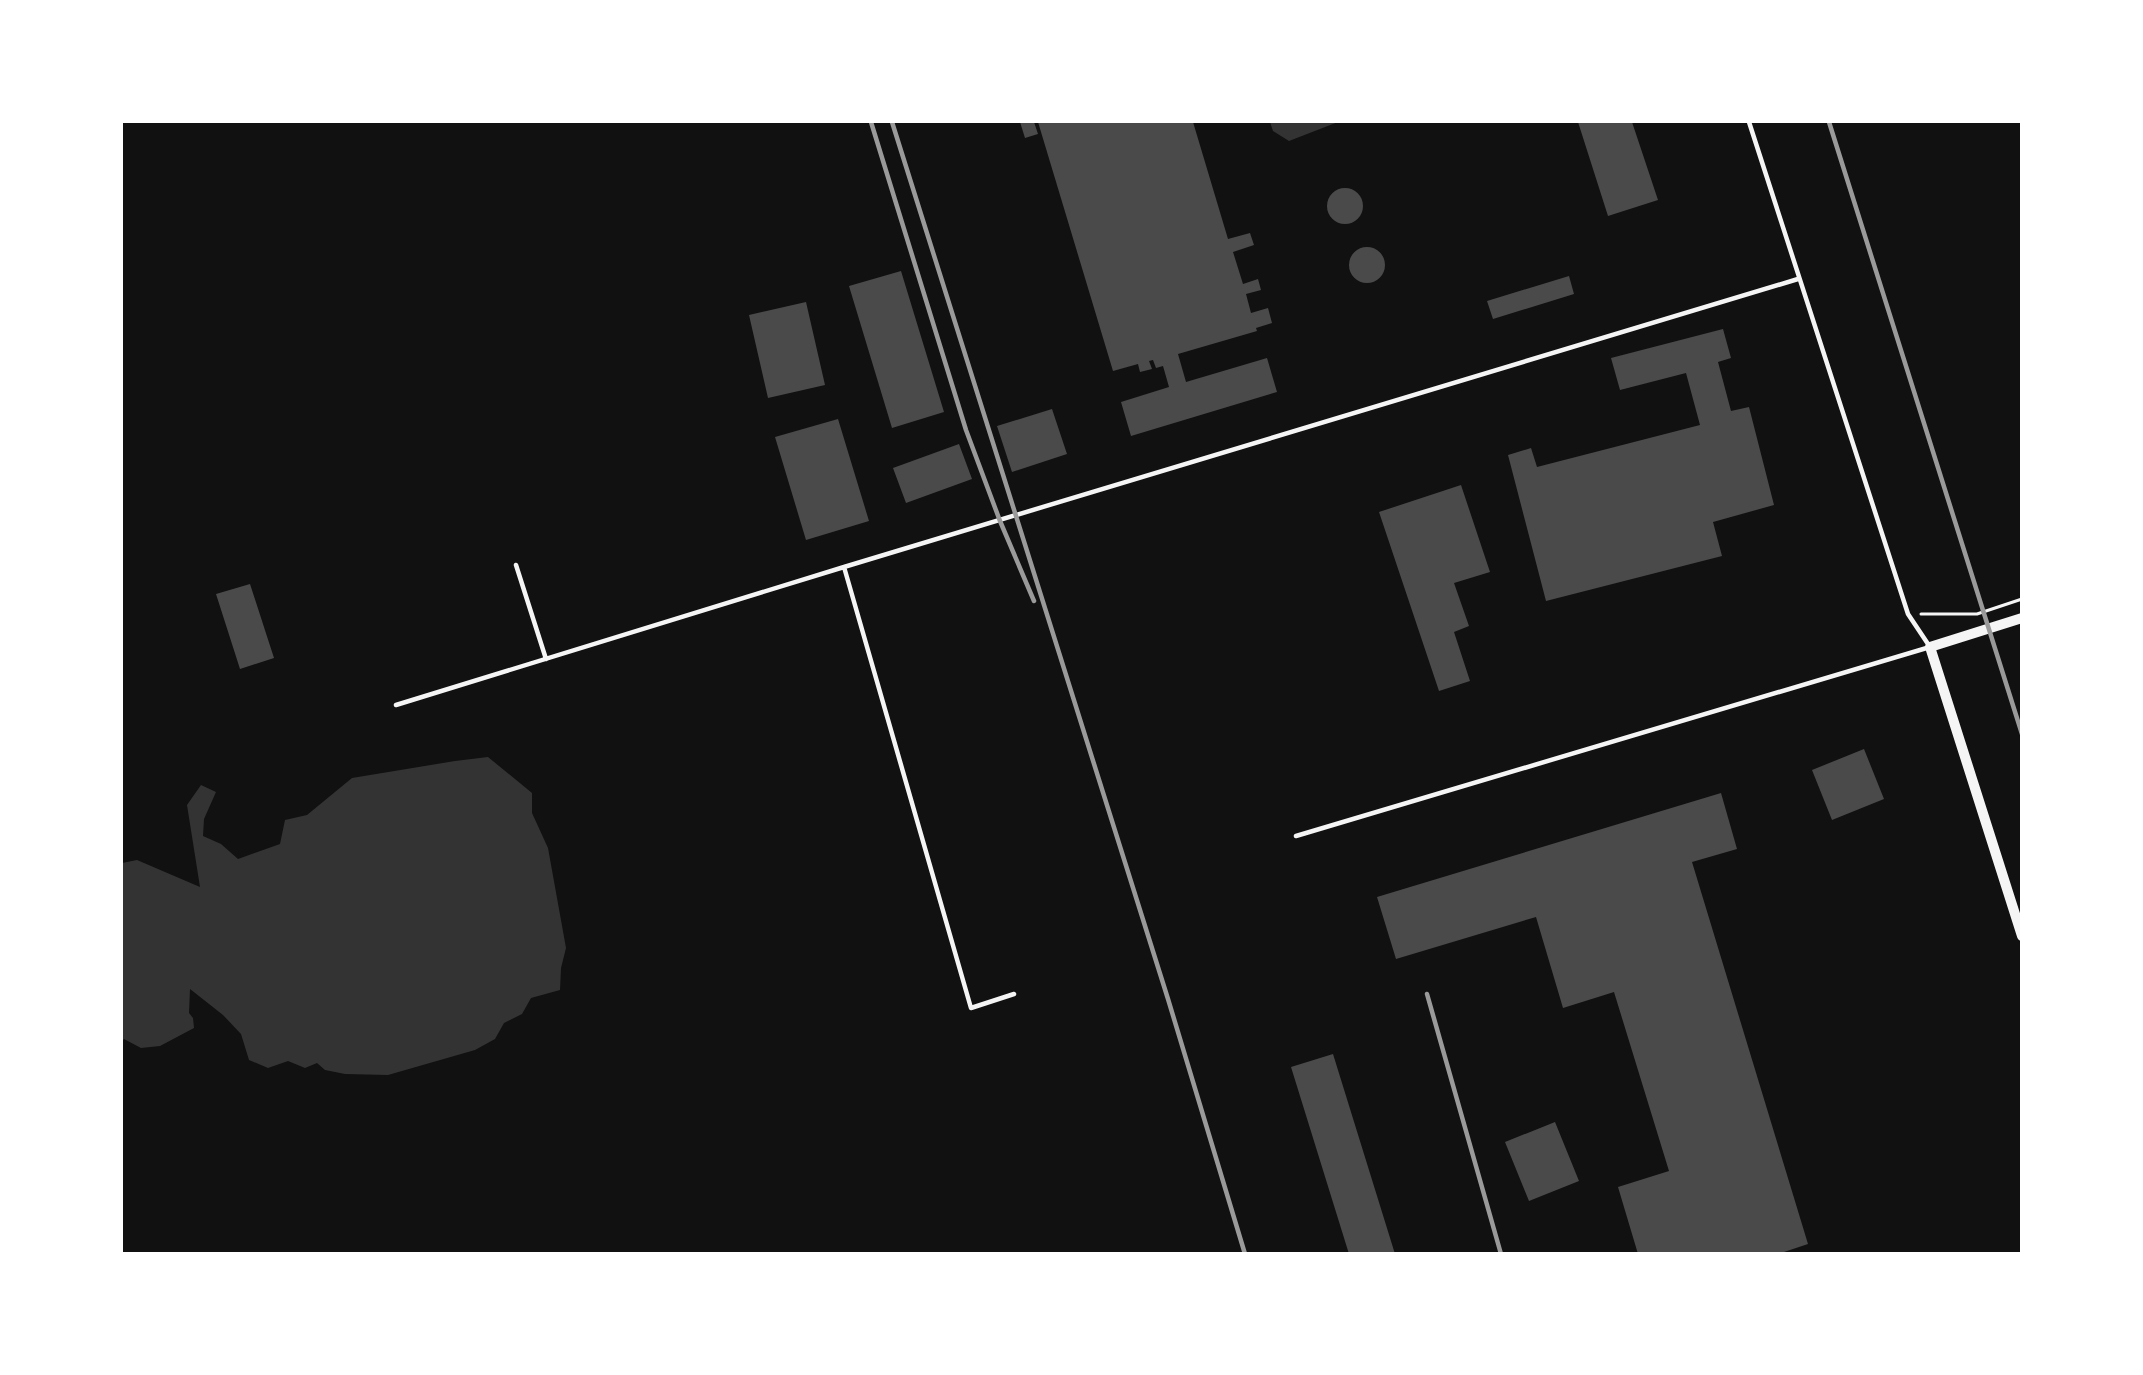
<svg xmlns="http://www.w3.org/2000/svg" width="2143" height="1375" font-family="Rubik,sans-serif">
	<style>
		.water { fill: #333 }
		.building { fill: #4a4a4a }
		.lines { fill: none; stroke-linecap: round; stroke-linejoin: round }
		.path { stroke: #f5f5f5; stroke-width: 3 }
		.service { stroke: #f5f5f5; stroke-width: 4.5 }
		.tertiary { stroke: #f5f5f5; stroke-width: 10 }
		.rail { stroke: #9a9a9a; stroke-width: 4.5 }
	</style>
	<rect width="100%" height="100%" fill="#111"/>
	<path class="water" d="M1270,122H1338L1289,141L1273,131Z
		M488,757L532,793V813L548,848L566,948L561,968L560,990L531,998L522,1014L504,1023L495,1039L475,1050L388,1075L345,1074L325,1070L317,1063L305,1068L288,1061L268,1068L249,1060L241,1034L223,1015L190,989L189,1013L193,1018L194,1028L160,1046L141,1048L124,1039L122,1041V863L137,860L200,887L187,805L201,785L216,792L204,819L203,836L221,844L238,859L280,844L285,820L307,815L352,778L455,761Z"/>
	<path class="building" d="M1020,122H1034L1038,134L1025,138Z
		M1038,122H1193L1228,239L1250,233L1254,245L1233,252L1243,284L1258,279L1261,290L1246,294L1251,313L1268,308L1272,323L1256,328L1257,331L1178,354L1186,382L1267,358L1277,392L1131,436L1121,402L1169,387L1163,366L1156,368L1153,360L1149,361L1152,369L1140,372L1138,364L1113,371Z
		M1578,122H1632L1658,200L1608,216Z
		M1327 206a18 18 0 1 1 36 0a18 18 0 1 1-36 0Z
		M1349 265a18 18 0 1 1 36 0a18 18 0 1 1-36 0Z
		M901,271L944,412L892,428L849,286Z
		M1569,276L1574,294L1493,319L1487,301Z
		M806,302L825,385L768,398L749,315Z
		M1723,329L1731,358L1718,362L1731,411L1749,407L1774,505L1713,522L1722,556L1546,601L1508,455L1531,448L1537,467L1700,425L1686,373L1620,390L1611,358Z
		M1052,409L1067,454L1012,472L997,426Z
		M838,419L869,521L806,540L775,437Z
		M959,444L972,479L906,503L893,468Z
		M1461,485L1490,572L1454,583L1469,626L1454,632L1470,681L1439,691L1379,512Z
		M250,584L274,658L240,669L216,594Z
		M1864,749L1884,799L1832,820L1812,770Z
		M1721,793L1737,849L1692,862L1808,1244L1778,1254H1638L1618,1187L1669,1171L1614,992L1563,1008L1536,917L1396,959L1377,897Z
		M1333,1054L1395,1254H1349L1291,1067Z
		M1555,1122L1579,1181L1529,1201L1505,1142Z"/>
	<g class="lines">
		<path class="path" d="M1921,614H1977L2022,599"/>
		<path class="service" d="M516,565L546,659
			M844,567L971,1008L1014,994
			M396,705L844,567L1798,279
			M1296,836L1930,647L1908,614L1749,122"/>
		<path class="tertiary" d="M2022,618L1930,647L2022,936"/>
		<path class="rail" d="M871,122L966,430L1000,521L1034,601
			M892,122L1168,999L1245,1254
			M1829,122L2022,734
			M1427,994L1501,1254"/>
	</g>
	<rect width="2143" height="1375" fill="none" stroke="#ffffff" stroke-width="246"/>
</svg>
